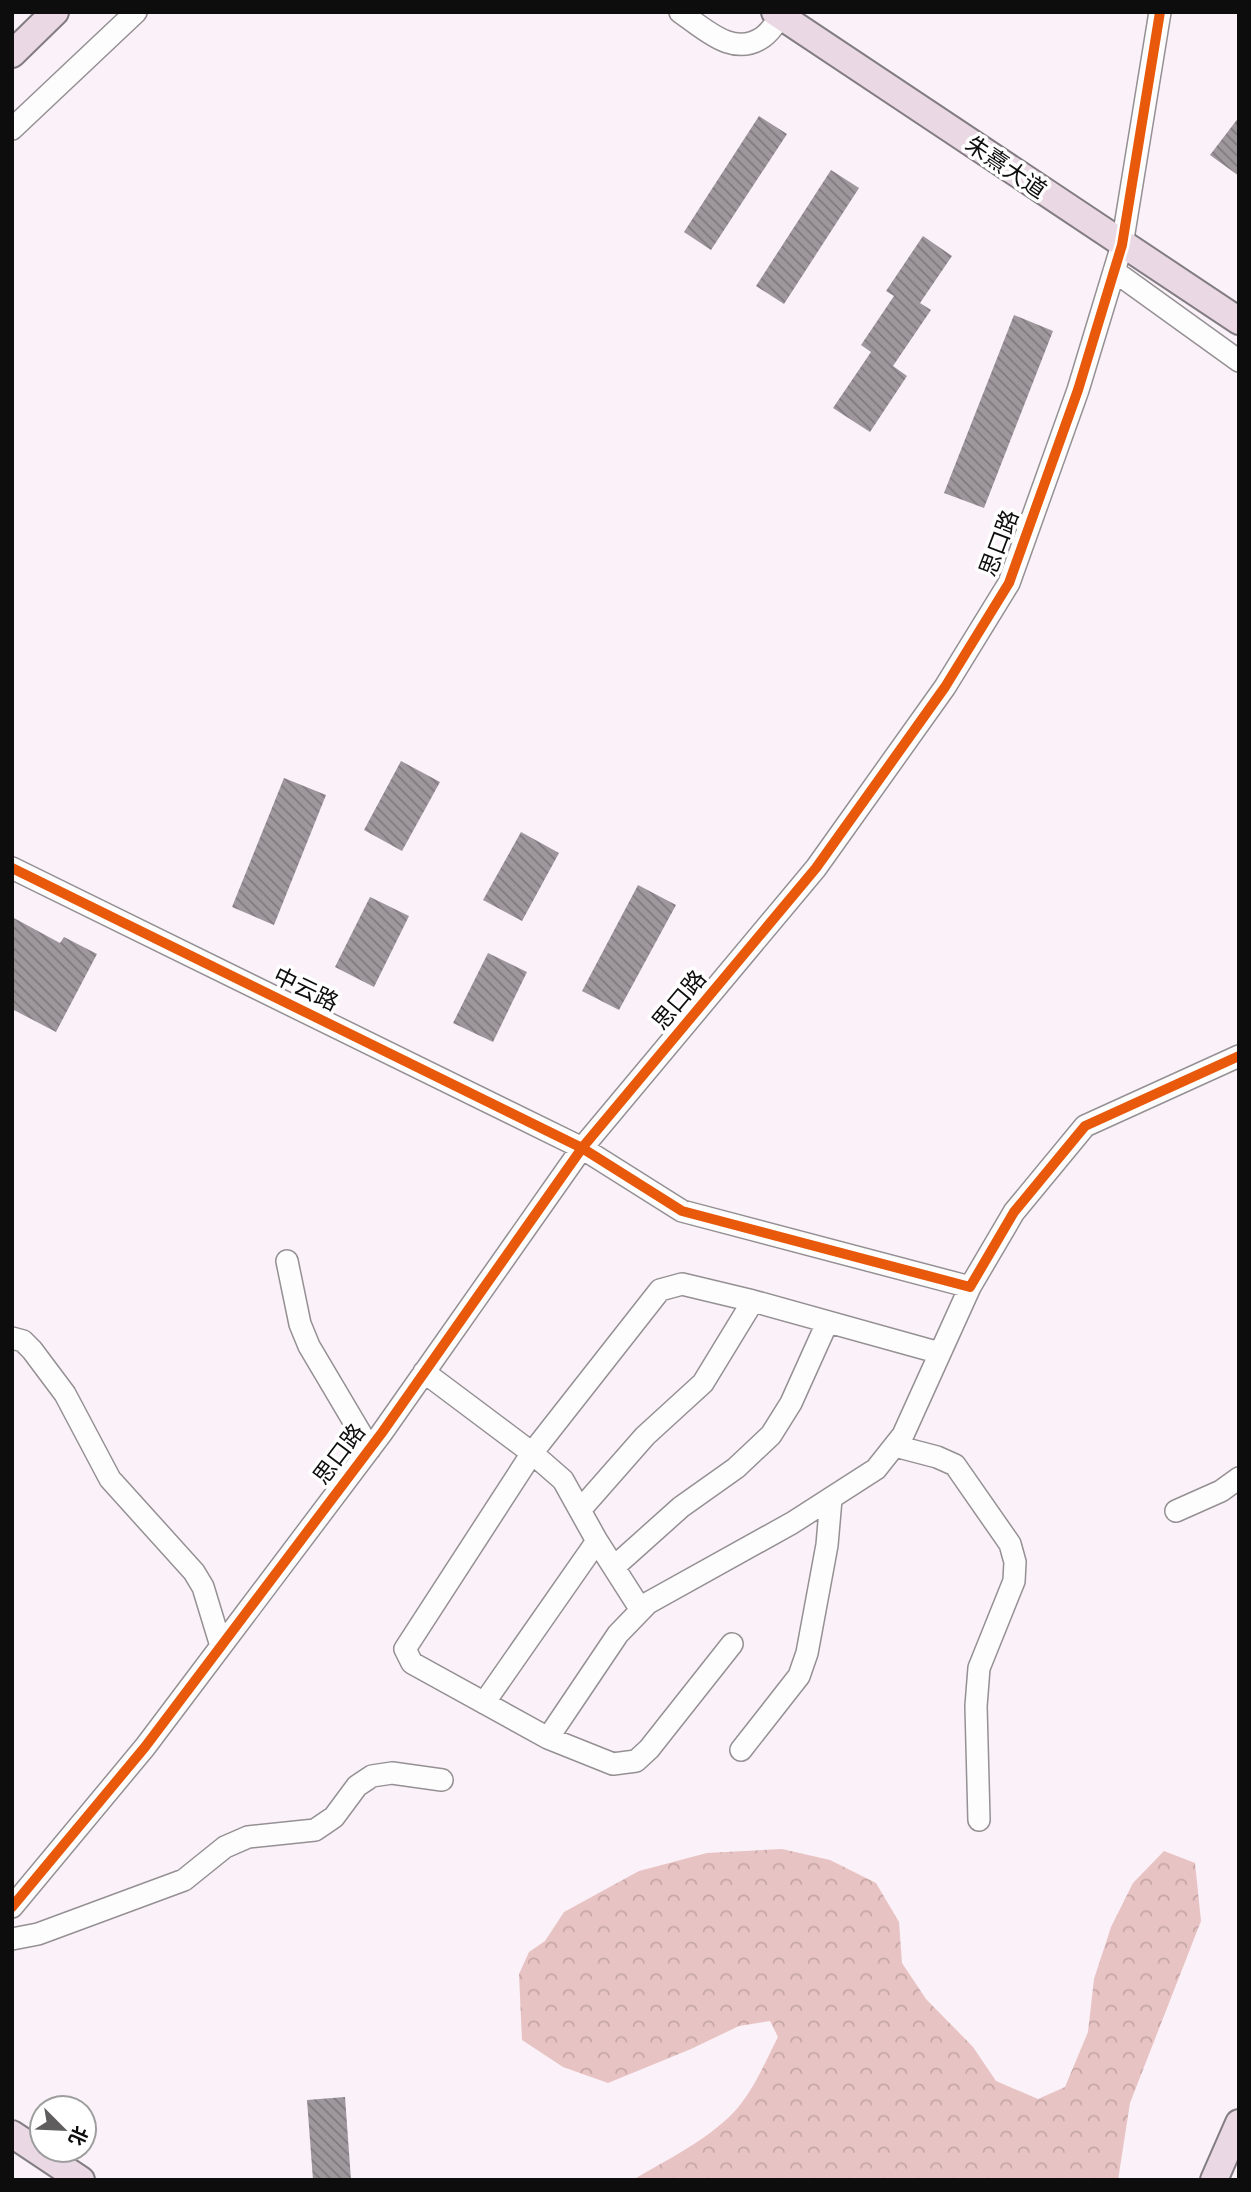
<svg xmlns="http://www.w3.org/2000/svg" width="1251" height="2192" font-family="'Source Serif 4','Noto Sans SC',serif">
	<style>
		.forest { fill: url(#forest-crowns) }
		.building { fill: url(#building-back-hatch) }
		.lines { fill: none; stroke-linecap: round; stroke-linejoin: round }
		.minor-casing { stroke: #949093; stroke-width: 24 }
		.major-casing { stroke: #817d80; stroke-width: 30 }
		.minor { stroke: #fefdfe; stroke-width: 21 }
		.major { stroke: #ebd8e5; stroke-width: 26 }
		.cycleway-casing { stroke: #fff; stroke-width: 15 }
		.cycleway { stroke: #e8590c; stroke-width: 10 }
		.labels { text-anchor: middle; stroke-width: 7; stroke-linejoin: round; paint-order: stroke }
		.street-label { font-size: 23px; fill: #0d0d0d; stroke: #fff }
	</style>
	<defs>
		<pattern id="forest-crowns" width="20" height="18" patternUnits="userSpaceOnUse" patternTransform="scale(1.75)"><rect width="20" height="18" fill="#e8c3c3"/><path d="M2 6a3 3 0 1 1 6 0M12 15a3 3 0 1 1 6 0" fill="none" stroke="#c6a6a6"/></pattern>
		<pattern id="building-back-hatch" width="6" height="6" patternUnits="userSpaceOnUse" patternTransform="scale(1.75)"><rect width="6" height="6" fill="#9e979c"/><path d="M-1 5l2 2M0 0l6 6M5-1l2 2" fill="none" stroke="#7f7a7e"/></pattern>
	</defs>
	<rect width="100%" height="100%" fill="#fbf1f8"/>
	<path class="forest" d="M782,1849L830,1860L876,1883L899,1922L902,1963L926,1999L973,2047L996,2081L1038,2099L1065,2087L1088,2032L1094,1979L1111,1927L1133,1883L1164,1851L1195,1863L1201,1921L1130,2103L1118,2180H633C666,2160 706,2141 733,2113C753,2092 765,2062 778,2037L770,2021L739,2026L691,2049L608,2083L563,2067L522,2040L519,1974L529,1952L545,1941L564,1912L639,1871L707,1853Z"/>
	<path class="building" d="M759,116L787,134L711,250L684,232Z
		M1239,117V176L1210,155Z
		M831,170L859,188L784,304L756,286Z
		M923,236L952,256L920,303L931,310L893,366L907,376L870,432L833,408L871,352L861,345L894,296L886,291Z
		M1014,315L1053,331L984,508L944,493Z
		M401,761L440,782L402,851L364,830Z
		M284,778L326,795L274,925L232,907Z
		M521,832L559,853L522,921L483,900Z
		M638,885L676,905L619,1010L582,991Z
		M370,897L409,916L374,987L335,967Z
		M12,917L60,943L64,937L97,954L56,1032L12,1009Z
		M488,953L527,972L493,1042L453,1023Z
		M345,2097L351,2180H313L307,2100Z"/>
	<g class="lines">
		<g class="minor-casing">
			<path id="minor" d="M680,12C705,29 733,58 763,37C770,32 776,23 781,16
				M12,129L136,12
				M1114,271L1239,361
				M12,868L582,1148L682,1211L970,1287L1014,1212L1085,1126L1239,1056
				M287,1261L300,1324L309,1346L370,1449
				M12,1338L23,1341L32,1350L65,1394L110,1479L194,1572L203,1587L221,1646
				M424,1372L532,1453L563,1480L597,1541L641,1610
				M895,1446L937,1457L955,1465L1010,1544L1015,1562L1014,1581L979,1668L976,1706L979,1820
				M580,1510L645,1436L703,1383L753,1301
				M1176,1511L1221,1491L1239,1478
				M614,1567L681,1507L736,1468L771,1435L791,1403L827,1323
				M732,1644L649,1749L636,1761L613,1764L548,1738L412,1663L405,1649L532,1453L660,1290L682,1284L753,1301L940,1353
				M484,1703L597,1541
				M548,1738L618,1634L648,1603L792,1523L876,1469L903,1435L970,1287
				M741,1750L799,1676L807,1653L827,1545L831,1499
				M12,1907L145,1747L381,1434L582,1148L816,868L945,687L1009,583L1078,390L1122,245L1160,12
				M12,1939L38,1934L184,1880L225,1847L248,1837L315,1830L334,1817L357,1786L372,1776L392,1773L442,1780"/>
		</g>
		<g class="major-casing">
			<path id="major" d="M775,12L1239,321
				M12,54L55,12
				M12,2134L81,2180
				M1214,2180L1239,2123"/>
		</g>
		<use href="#minor" class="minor"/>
		<use href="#major" class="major"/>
		<g class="cycleway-casing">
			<path id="cycleway" d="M12,868L582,1148L682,1211L970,1287L1014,1212L1085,1126L1239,1056
				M12,1907L145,1747L381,1434L582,1148L816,868L945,687L1009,583L1078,390L1122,245L1160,12"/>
		</g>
		<use href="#cycleway" class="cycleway"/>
	</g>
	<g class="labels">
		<g class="street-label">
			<text transform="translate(1006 167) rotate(34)" y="8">朱熹大道</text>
			<text transform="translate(999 543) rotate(-69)" y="8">思口路</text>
			<text transform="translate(306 989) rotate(26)" y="8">中云路</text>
			<text transform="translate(679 1000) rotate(-50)" y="8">思口路</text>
			<text transform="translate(339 1454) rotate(-53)" y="8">思口路</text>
		</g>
	</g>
	<rect width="1251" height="2192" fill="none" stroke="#0d0d0d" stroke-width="28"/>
	<g transform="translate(63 2129) rotate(114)"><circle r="33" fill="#ffffff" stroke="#9e9e9e" stroke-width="2"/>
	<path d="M0-5L12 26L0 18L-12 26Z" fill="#605d5f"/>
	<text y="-10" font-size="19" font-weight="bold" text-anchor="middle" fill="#0d0d0d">北</text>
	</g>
</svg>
